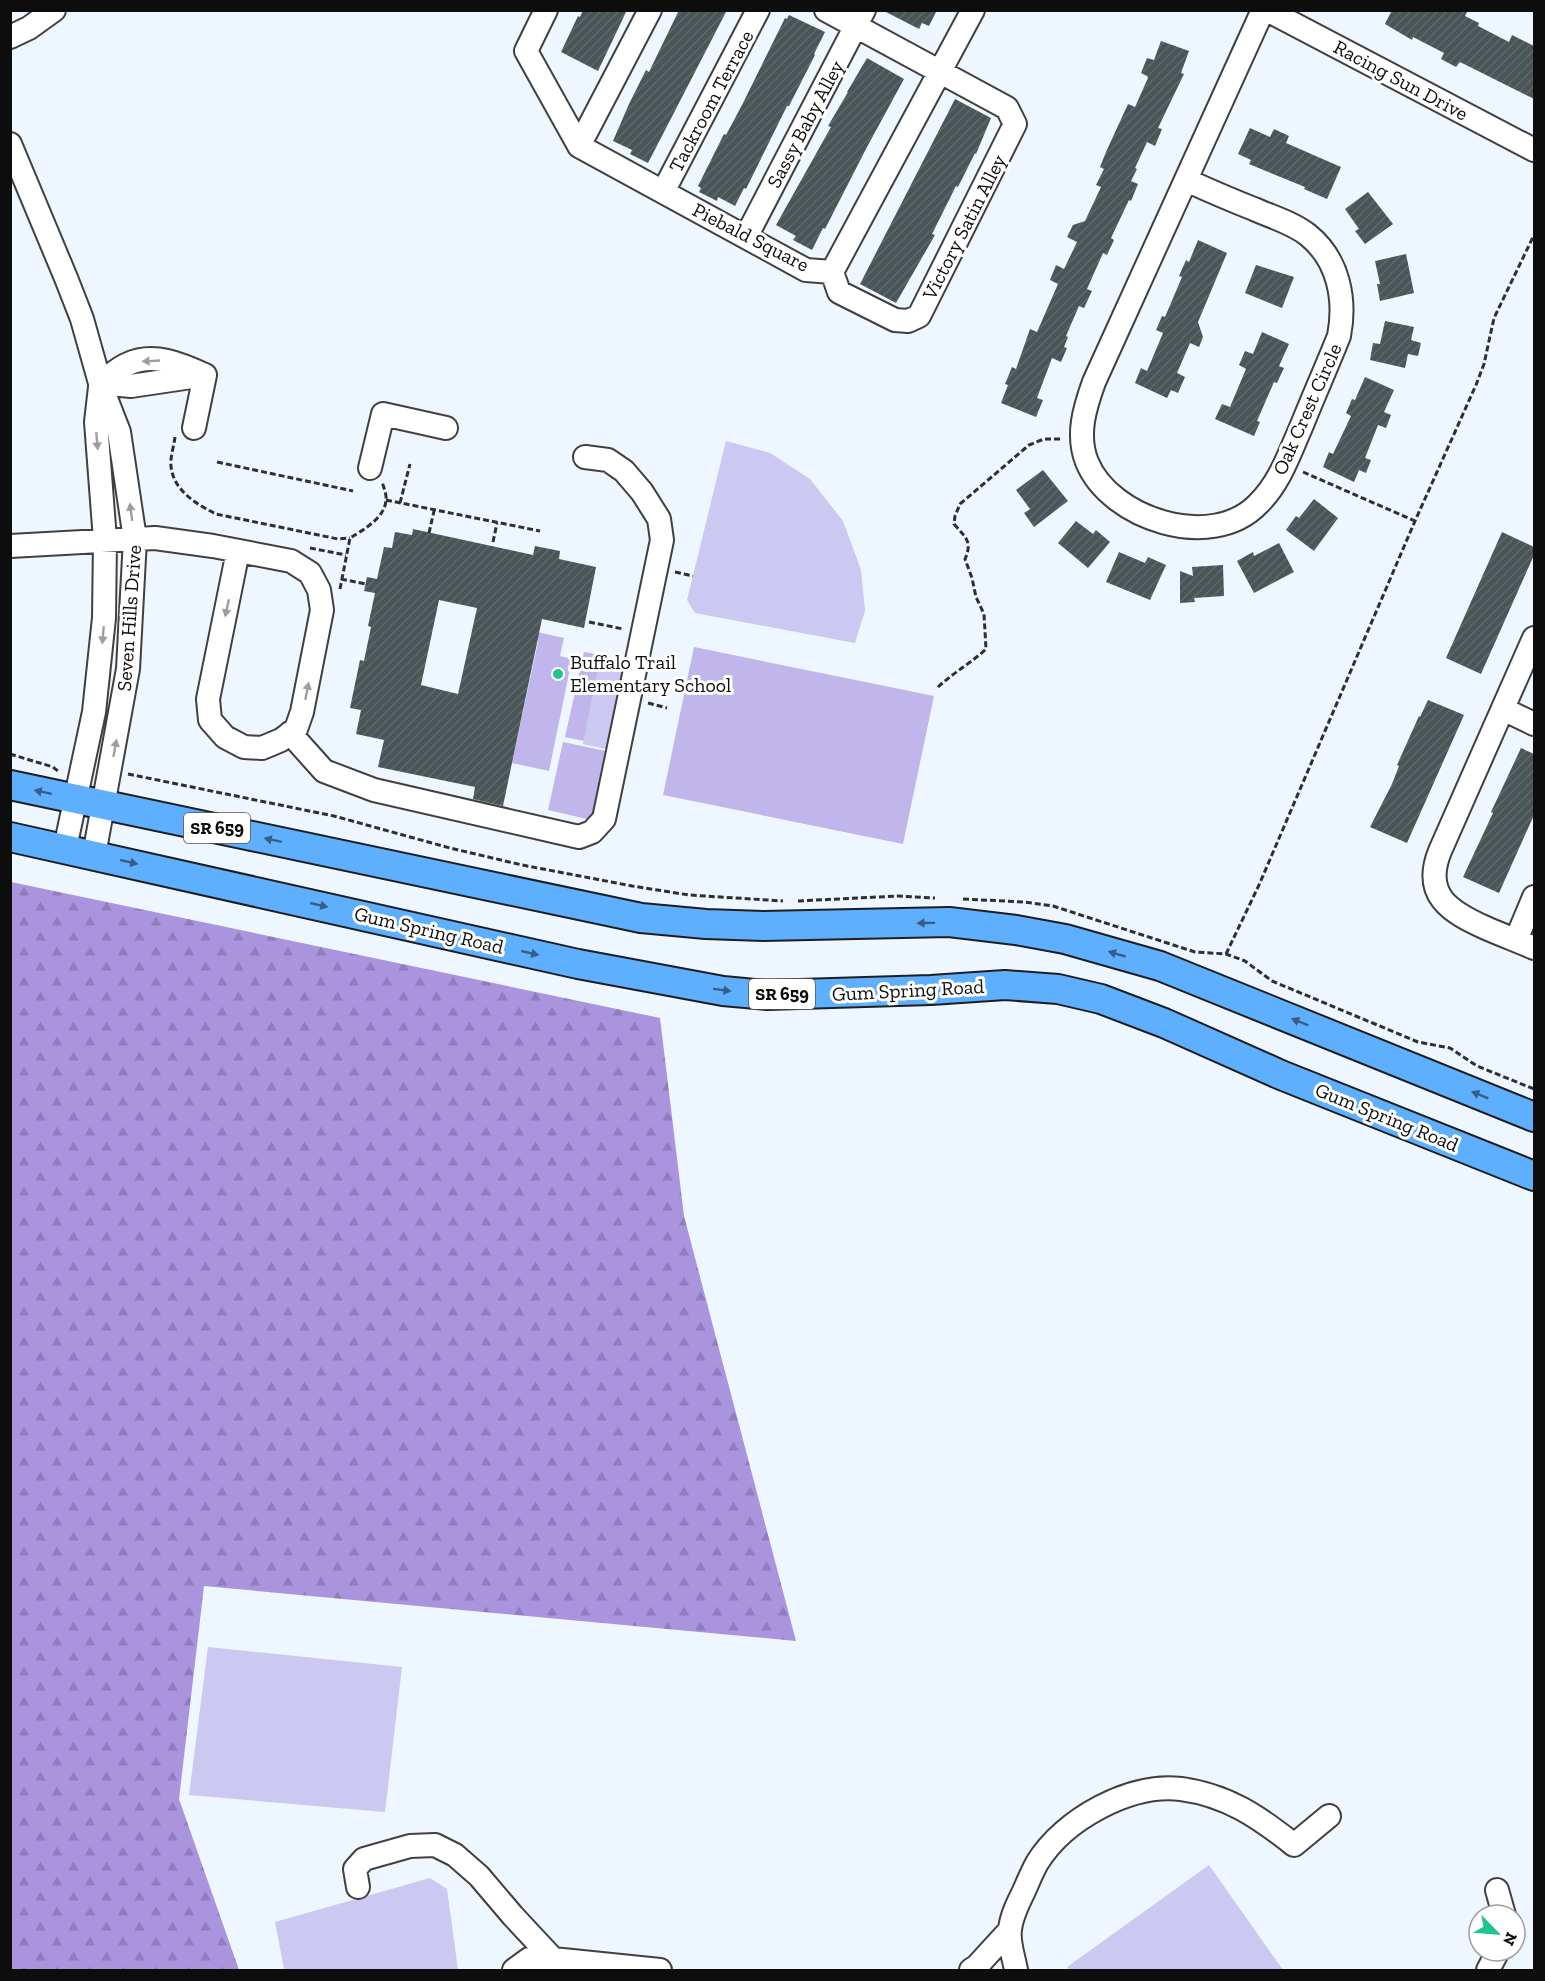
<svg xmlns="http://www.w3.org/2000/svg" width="1545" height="1981" font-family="'Zilla Slab',serif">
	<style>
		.forest { fill: url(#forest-firs) }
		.park { fill: #c1b6eb }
		.pitch { fill: #cbc8f2 }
		.building { fill: url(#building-hatch); fill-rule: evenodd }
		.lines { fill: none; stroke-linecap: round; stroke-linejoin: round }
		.minor-casing { stroke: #404040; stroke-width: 26 }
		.major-casing { stroke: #1e1e1e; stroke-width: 32 }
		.path { stroke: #2f2f2f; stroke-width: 3; stroke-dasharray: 6 3; stroke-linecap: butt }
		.minor { stroke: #fff; stroke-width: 22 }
		.major { stroke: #5eb0fe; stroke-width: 28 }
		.oneway { fill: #9e9e9e }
		.oneway2 { fill: #365e86 }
		.poi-dot { fill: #1fc490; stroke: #fff; stroke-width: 2 }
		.labels { text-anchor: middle; stroke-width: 6; stroke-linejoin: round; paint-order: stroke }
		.shield { fill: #fff; stroke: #565656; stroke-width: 1.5 }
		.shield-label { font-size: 18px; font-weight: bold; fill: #0d0d0d }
		.street-label { font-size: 20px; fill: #0d0d0d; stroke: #fff }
		.poi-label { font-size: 20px; fill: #0d0d0d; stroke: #fff; text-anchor: start }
	</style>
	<defs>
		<pattern id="forest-firs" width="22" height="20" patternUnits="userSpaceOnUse" patternTransform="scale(1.5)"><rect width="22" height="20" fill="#a994dd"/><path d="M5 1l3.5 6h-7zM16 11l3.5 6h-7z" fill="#907ebc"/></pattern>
		<pattern id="building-hatch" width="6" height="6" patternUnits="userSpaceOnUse" patternTransform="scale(1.5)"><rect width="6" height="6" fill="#495557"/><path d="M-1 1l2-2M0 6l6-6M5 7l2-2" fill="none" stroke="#5f686a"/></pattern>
	</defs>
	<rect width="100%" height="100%" fill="#eef6ff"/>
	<path class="forest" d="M11,882L660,1018L684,1216L796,1641L204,1586L179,1799L239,1970H11Z"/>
	<path class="park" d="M537,632L564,638L560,656L572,659L549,771L512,763L538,642Z
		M694,647L934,696L903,844L663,795Z
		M584,652L601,655L584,741L565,737Z
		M563,742L606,751L591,820L548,810Z"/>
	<path class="pitch" d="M726,441L770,453L810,479L843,521L861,570L865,611L855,643L695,613L687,600Z
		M601,655L628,660L610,750L583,744Z
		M208,1647L402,1667L385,1812L189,1795Z
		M1209,1865L1283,1970H1070L1067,1967Z
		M430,1878L447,1889L458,1970H286L284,1969L275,1922Z"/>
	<path class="building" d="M583,10H627L598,71L561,52L578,16L580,17Z
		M679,10H727L648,163L630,154L632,150L613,141L629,104L646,70L649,72Z
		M882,10H937L929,26L922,23L919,29Z
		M1392,10H1468L1465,16L1479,23L1478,26L1509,42L1512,35L1534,46V99L1460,62L1456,67L1441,59L1444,53L1413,37L1412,40L1385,24Z
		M789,15L825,32L814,54L815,55L789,106H787L746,189L744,188L735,206L718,197L717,201L699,192L701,188L698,186L724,134L726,135L742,105L785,18L787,19Z
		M1161,41L1189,51L1181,73L1184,74L1158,128L1162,129L1155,146L1147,142L1135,168L1137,169L1131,181L1138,184L1131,201L1129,200L1111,238L1114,240L1107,255L1103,253L1087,289L1092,291L1084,308L1079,306L1066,336L1068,337L1064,347L1067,348L1061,362L1052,358L1037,398L1043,400L1036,417L1001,403L1008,385L1005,384L1012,367L1016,369L1030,329L1037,332L1058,284L1050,280L1056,265L1064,269L1077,242L1067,237L1073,225L1085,221L1101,187L1096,185L1104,169L1100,167L1106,152L1128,104L1135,107L1148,78L1147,76L1141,73L1147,58L1154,60Z
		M867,58L904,79L867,147L825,229L823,228L812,250L793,240L796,236L776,225L831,127L828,126L848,92H847Z
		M955,99L991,118L976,154L975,153L958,187L956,186L932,234L935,235L896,303L860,284Z
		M1250,128L1270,137L1274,129L1289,136L1286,143L1341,167L1327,199L1304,189L1305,187L1249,164L1251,160L1238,154Z
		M1368,192L1393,224L1365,244L1355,231L1359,229L1345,209Z
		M1198,240L1227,253L1198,322L1203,337L1199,347L1190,343L1177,373L1185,377L1178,393L1171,390L1167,398L1135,383L1141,368L1147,371L1163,333L1156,330L1162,316L1165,317L1182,277L1179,276L1186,260L1189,262Z
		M1406,254L1414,293L1380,301L1377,284H1380L1375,261Z
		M1256,265L1294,277L1282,308L1245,293Z
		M1385,321L1414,327L1411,340L1421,343L1418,356L1408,354L1405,368L1370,360L1373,343L1380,344Z
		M1262,332L1289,344L1279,366L1284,368L1277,383L1274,382L1257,421L1260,422L1254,436L1215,419L1222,404L1230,407L1246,369L1239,365L1245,351L1253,354Z
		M1365,377L1394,390L1384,412L1391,415L1386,428L1378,425L1365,458L1371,460L1366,473L1359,470L1354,482L1323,467L1329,452L1333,454L1351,416L1346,413L1352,399L1355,400Z
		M1043,470L1068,501L1034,527L1024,513L1030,509L1016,490Z
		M1314,499L1338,518L1314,551L1286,530L1296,516L1299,518Z
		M1076,521L1093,534L1096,530L1110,542L1088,568L1058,543Z
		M413,529L533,555L535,546L560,551L559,559L596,567L584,628L542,619L503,806L473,799L475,787L378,767L384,740L356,734L361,710L350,708L360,660L364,661L371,627L368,626L375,593L364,591L367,577L377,579L384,547L392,548L395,532L412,535ZM439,600L477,608L458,694L421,685Z
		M1502,532L1534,547V555L1481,674L1446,658Z
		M1279,543L1294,572L1254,593L1237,561L1253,552L1254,556Z
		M1119,552L1145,563L1148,557L1166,565L1150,600L1106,582Z
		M1223,565L1224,596L1194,598L1195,602L1180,603V571L1193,576L1192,567Z
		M1428,700L1464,715L1407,843L1370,827L1392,784L1399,766L1397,765L1419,716L1420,717Z
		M1521,748L1534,754V815L1499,893L1463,877L1493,813L1491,812Z"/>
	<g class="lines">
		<g class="minor-casing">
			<path id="minor" d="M546,10L526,51L579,146L806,270L832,272L973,10
				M826,10L1007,108L1015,124L919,316L908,321L895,320L839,292L832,272
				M1267,10L1534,150
				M10,37L29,28L54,10
				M10,144L66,278L82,319L100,383L119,432L135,539L128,669L94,855
				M579,146L650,10
				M1186,180C1208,190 1231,200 1254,209C1272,217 1293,223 1308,235C1339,260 1346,300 1339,336C1327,366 1314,395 1302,425C1290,452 1280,483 1258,504C1212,552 1110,519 1087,462C1076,435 1085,407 1094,382L1263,10
				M663,192L758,10
				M746,237L864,10
				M100,383C109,377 118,368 128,364C154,352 181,364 205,375
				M100,383L131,386L205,375
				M194,428L205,375
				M370,468L383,414L446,428
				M10,546L155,538L213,546L291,561L310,573L319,590L322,610L302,712L296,729L281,740L262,748L244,747L225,737L210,720L208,699L238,551
				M1534,638L1440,851C1422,895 1450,912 1486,928C1502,935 1518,941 1534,948
				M1503,709L1534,724
				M290,733L324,771L374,790L579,837L592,832L604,819L662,540L659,519L642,492L624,471L608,460L585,457
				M65,848L94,712L104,618L105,540L96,422L100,387
				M1516,940L1534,897
				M358,1887L355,1869L364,1859L410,1846L435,1845L455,1855L479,1876L513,1916L554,1960
				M1497,1890L1504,1915
				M514,1970L529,1959L543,1958L660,1970
				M971,1970L977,1966L1009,1931
				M1016,1970C1014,1958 1008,1942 1010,1930C1011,1917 1018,1903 1024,1891C1028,1882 1032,1872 1037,1863C1064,1819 1130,1783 1181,1789C1227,1795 1259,1817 1294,1845L1329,1816
				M1488,1970L1498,1951"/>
		</g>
		<g class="major-casing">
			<path id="major" d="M10,785L641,918L706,924L763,926L949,922L1016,930L1065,939L1160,966L1534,1117
				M10,837L578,964L723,991L767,995L931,990L1005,985L1058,989L1101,999L1164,1023L1281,1075L1534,1176"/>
		</g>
		<path class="path" d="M175,437C174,446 170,457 171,466C173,490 196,504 216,514L338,539L350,538
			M217,462L353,491
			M1303,472L1415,521
			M386,500L540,531
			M400,503L410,464
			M429,533L434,511
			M493,542L497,523
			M310,548L346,555
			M675,572L693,576
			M341,579L366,584
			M340,589L350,538C363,530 385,518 386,500C387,495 383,486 382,481
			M589,622L623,629
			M938,687C953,673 971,663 986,649L984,614L976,597L972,578L965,559C973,541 965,537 954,524L955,516L960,504L1029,445L1044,439H1063
			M648,703L667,708
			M10,754L53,767L58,771
			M128,774L334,816L450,848L522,865L632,886L689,895L783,901
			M963,899L1024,902L1053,906L1195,952L1226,954L1245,961L1272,981L1418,1042L1450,1048L1477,1066L1534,1089
			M798,901L898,896L935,898
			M1226,954L1259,885L1415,521L1476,385L1484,364L1494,318L1534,235"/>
		<use href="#minor" class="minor"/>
		<use href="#major" class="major"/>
	</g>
	<defs><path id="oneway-solid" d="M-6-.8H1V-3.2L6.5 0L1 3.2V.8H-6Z" transform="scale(1.5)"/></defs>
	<g class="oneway">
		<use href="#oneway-solid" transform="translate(151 361) rotate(177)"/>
		<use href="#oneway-solid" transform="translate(97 441) rotate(85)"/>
		<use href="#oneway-solid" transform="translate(131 512) rotate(-98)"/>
		<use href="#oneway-solid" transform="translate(227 608) rotate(102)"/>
		<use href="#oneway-solid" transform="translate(103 635) rotate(95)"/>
		<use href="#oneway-solid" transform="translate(307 691) rotate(-79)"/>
		<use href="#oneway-solid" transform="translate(115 748) rotate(-80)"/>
	</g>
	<g class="oneway2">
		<use href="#oneway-solid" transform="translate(43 792) rotate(-168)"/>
		<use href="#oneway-solid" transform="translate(273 840) rotate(-168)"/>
		<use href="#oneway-solid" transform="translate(129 862) rotate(13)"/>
		<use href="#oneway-solid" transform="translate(319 905) rotate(13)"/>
		<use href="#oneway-solid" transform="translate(926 923) rotate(179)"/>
		<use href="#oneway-solid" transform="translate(530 953) rotate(13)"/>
		<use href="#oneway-solid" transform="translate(1117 954) rotate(-164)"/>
		<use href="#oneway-solid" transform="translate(722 990) rotate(7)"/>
		<use href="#oneway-solid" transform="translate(1300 1022) rotate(-158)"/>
		<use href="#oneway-solid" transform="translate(1480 1095) rotate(-158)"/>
	</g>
	<circle class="poi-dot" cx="558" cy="674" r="6"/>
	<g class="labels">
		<g class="shield">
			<rect x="184" y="813" width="66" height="30" rx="4.5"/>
			<rect x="749" y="979" width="66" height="30" rx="4.5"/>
		</g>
		<g class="shield-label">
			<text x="217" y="834">SR 659</text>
			<text x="782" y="1000">SR 659</text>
		</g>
		<g class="street-label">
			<text transform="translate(1401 80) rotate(28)" y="7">Racing Sun Drive</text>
			<text transform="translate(711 101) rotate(-62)" y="7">Tackroom Terrace</text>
			<text transform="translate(805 124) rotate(-62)" y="7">Sassy Baby Alley</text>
			<text transform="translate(964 227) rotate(-63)" y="7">Victory Satin Alley</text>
			<text transform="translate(751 237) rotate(27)" y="7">Piebald Square</text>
			<text transform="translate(1307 409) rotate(-66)" y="7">Oak Crest Circle</text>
			<text transform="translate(129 618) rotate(-86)" y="7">Seven Hills Drive</text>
			<text transform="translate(429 930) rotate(13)" y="7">Gum Spring Road</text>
			<text transform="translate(908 990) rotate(-3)" y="7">Gum Spring Road</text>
			<text transform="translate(1387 1117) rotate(22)" y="7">Gum Spring Road</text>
		</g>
		<g class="poi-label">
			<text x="570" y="669">Buffalo Trail<tspan x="570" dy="23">Elementary School</tspan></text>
		</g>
	</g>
	<rect width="1545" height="1981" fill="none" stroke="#0d0d0d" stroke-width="24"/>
	<g transform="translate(1497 1933) rotate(115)"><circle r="28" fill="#ffffff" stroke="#9e9e9e" stroke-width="1.5"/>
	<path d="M0-4.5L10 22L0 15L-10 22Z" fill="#1fc490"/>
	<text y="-9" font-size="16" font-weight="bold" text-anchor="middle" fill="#0d0d0d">N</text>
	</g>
</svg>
